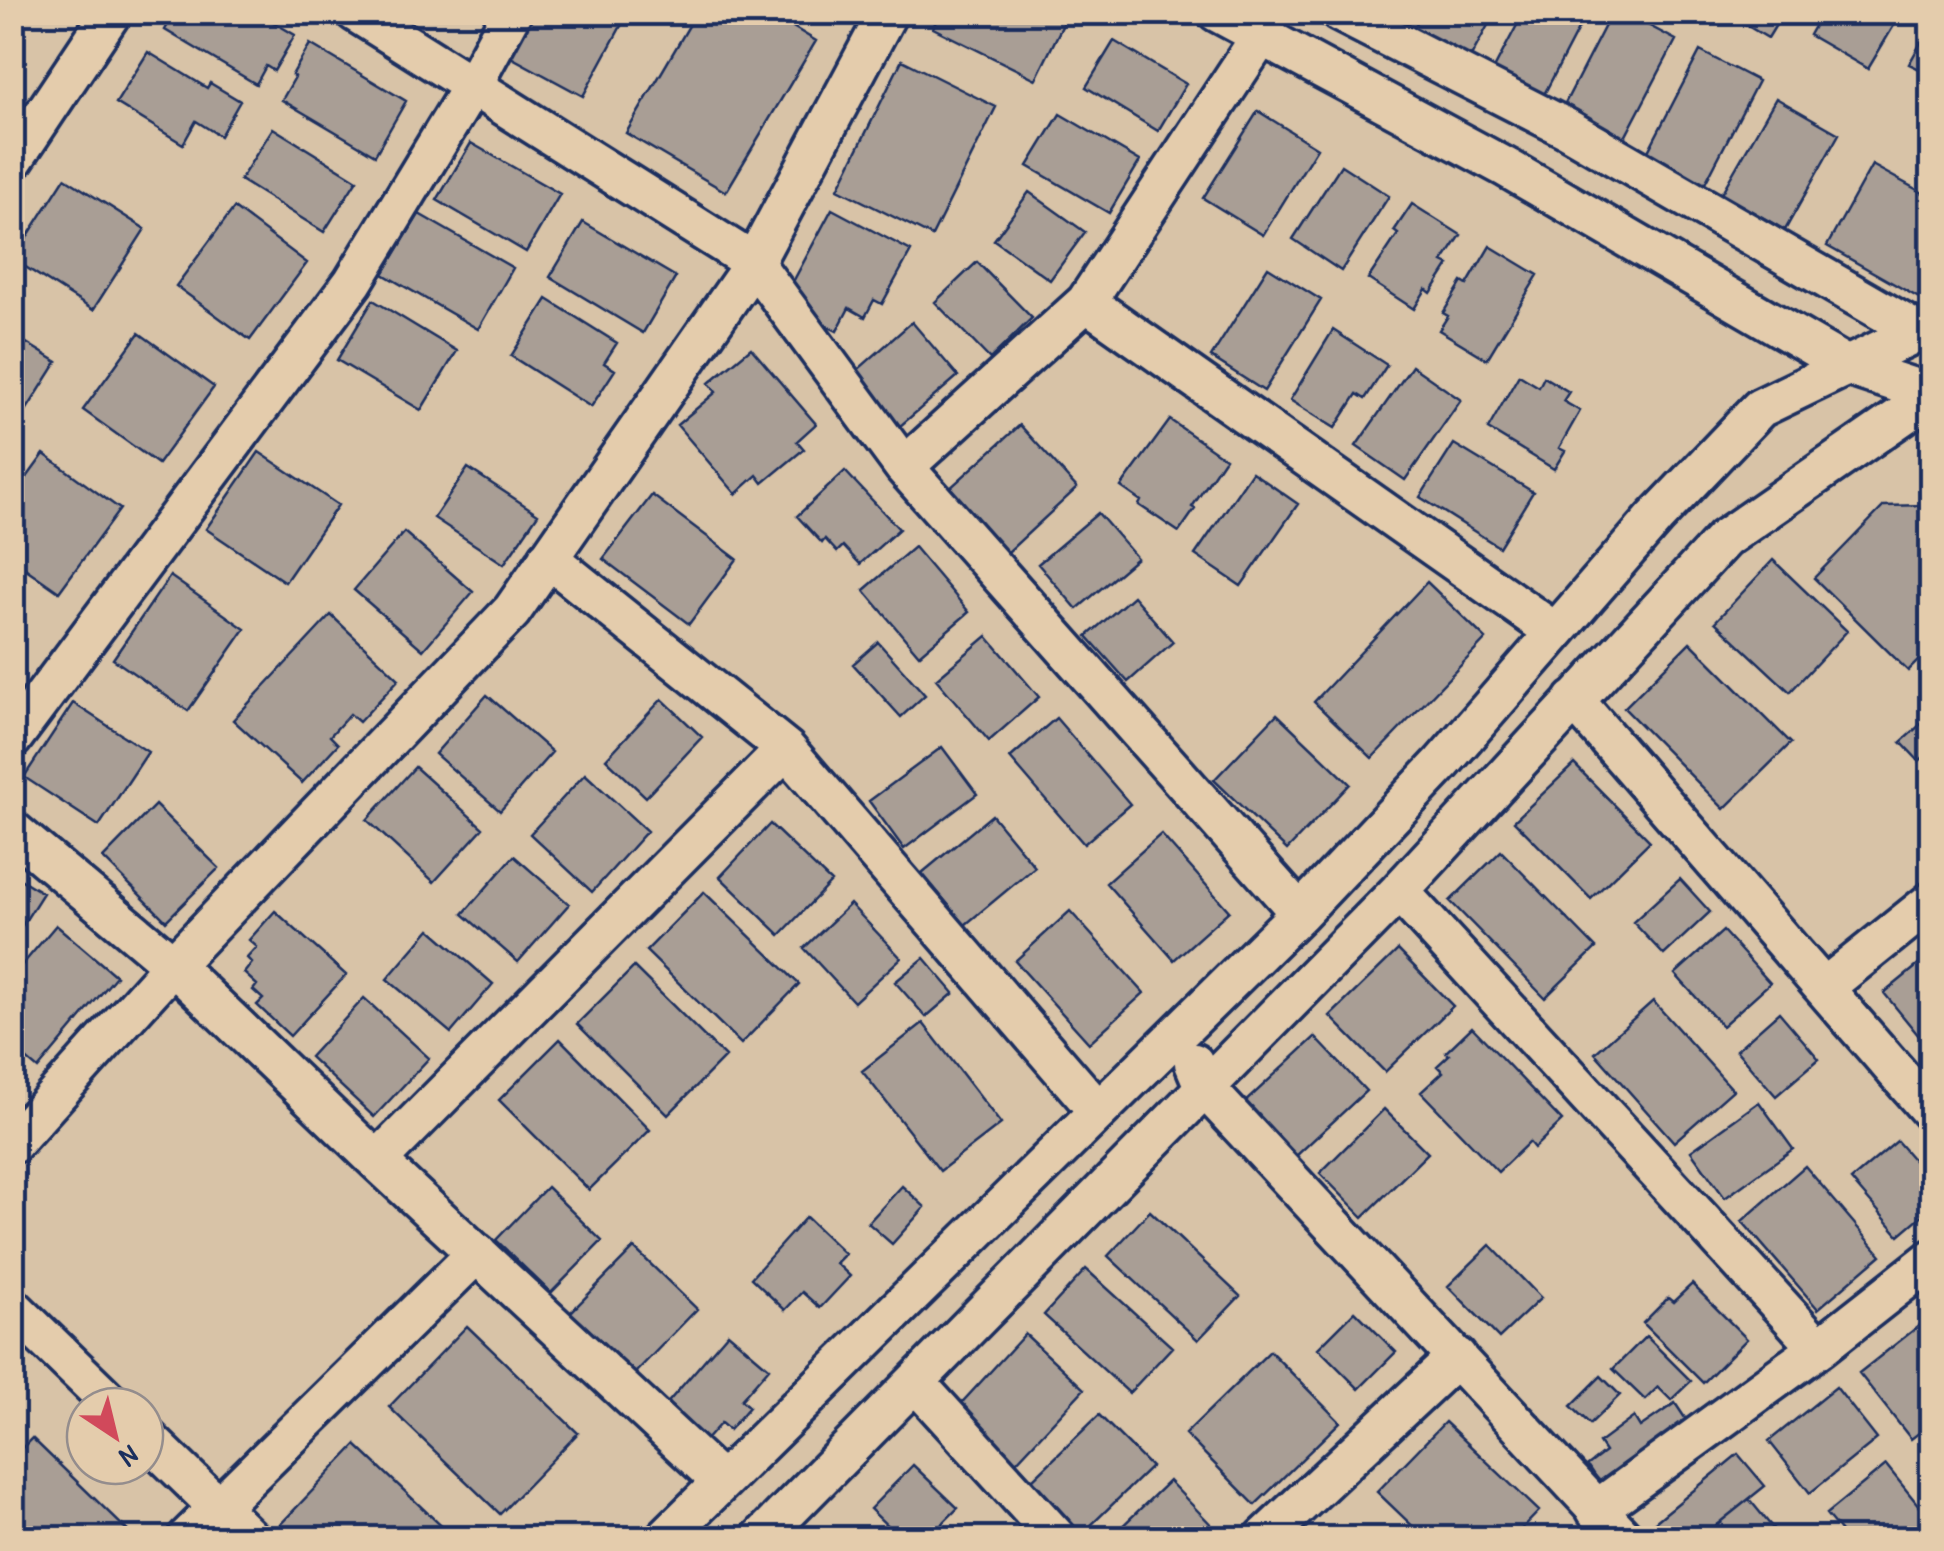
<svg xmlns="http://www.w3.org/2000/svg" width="1944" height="1551" font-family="'Patrick Hand',sans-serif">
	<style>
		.building { fill: #a99e95; stroke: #1b2f5e; stroke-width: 2.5 }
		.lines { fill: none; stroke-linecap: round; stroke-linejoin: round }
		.minor-casing { stroke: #1b2f5e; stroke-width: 45 }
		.minor { stroke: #e4ccac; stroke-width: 38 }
	</style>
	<rect width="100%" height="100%" fill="#d8c3a7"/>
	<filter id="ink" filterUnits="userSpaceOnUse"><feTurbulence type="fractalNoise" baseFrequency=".01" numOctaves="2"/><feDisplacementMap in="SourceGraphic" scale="20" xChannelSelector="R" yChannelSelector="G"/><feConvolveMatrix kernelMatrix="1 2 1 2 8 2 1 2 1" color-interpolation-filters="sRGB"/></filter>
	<g filter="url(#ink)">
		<path class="building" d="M175,12H256L295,35L274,71L266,66L256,84L165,30Z
			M531,12H601L622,24L583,96L507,55Z
			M697,12H768L816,41L726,192L626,133Z
			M940,12H1069L1036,79L933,28Z
			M1423,12H1495L1466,66L1410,35Z
			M1524,12H1587L1538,106L1488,80Z
			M1612,12H1623L1676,40L1621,145L1560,113Z
			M1724,12H1778L1782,15L1768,38Z
			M1822,12H1902L1868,69L1809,35Z
			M1932,23V75L1909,64Z
			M1114,41L1186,84L1158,131L1086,87Z
			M310,44L406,101L375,155L282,100L295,77L292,75Z
			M1700,51L1758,81L1701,191L1643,161Z
			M148,52L207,88L210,83L240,101L220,136L196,121L183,144L116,103Z
			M902,60L996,107L932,236L838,189Z
			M1776,98L1839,134L1785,230L1721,194Z
			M1258,111L1317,148L1263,235L1203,198Z
			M1060,114L1140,161L1109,213L1028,166Z
			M273,128L357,180L324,232L240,180Z
			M471,143L560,194L526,252L437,200Z
			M1341,165L1389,196L1341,271L1293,239Z
			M1872,165L1932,198V296L1928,303L1827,246Z
			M65,178L145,229L93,310L13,259Z
			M1029,192L1085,232L1050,280L994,240Z
			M1412,204L1461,235L1443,262L1449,265L1431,293L1426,289L1414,309L1368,279L1398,234L1394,231Z
			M234,208L307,263L250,340L176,286Z
			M832,209L911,251L882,304L874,300L865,317L849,308L837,331L802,313L807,304L787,293Z
			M419,214L513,268L478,329L383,274Z
			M583,222L676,277L643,333L550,277Z
			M1490,246L1538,275L1487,359L1439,330L1448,316L1443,313L1462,282L1467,285Z
			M977,262L1032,318L990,359L935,302Z
			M1268,267L1321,300L1264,391L1211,357Z
			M547,299L617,343L604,363L615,370L591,407L511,356Z
			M373,300L457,351L421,410L337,360Z
			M912,322L958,376L899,427L853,374Z
			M1333,330L1387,365L1365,399L1357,394L1335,428L1290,400Z
			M139,333L214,387L158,464L83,410Z
			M12,334L57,362L12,433Z
			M751,348L816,424L797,441L804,449L763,483L757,475L736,494L677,425L716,392L709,383Z
			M1412,366L1461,400L1405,480L1356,446Z
			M1519,375L1539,387L1544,377L1569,392L1563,401L1580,411L1559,448L1565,451L1554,469L1488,429Z
			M1170,420L1225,458L1192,507L1195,509L1179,532L1139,505L1141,501L1121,487Z
			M1020,425L1077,488L1007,553L949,489Z
			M1454,444L1533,492L1499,547L1420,497Z
			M259,452L338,505L285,582L206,529Z
			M44,454L120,509L59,592L12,559V498Z
			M468,468L538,514L504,564L434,518Z
			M845,471L899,529L860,564L843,546L837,552L825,539L822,543L797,516Z
			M1252,472L1298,504L1241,586L1195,555Z
			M652,495L737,559L689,624L603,559Z
			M1926,505L1932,510V647L1908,671L1814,578L1884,506Z
			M1098,513L1137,558L1077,609L1038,564Z
			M404,532L473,592L423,650L354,590Z
			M914,547L969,612L919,655L864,590Z
			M1773,560L1847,631L1790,692L1715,622Z
			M170,576L245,629L188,711L113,659Z
			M1427,582L1486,639L1372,758L1314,702Z
			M1133,596L1173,642L1128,682L1087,636Z
			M331,615L399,679L359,722L350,714L330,736L338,744L302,783L233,720Z
			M987,636L1039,697L989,741L936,679Z
			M878,642L925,695L901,717L853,664Z
			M1690,642L1791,743L1724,809L1624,708Z
			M487,695L552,752L500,811L435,754Z
			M662,699L702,737L646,797L606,759Z
			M73,703L148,752L99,826L24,777Z
			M1277,714L1350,784L1287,850L1214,780Z
			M1932,714V763L1925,756L1919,761L1901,742Z
			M1056,718L1130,804L1084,844L1010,758Z
			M942,747L977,794L904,849L869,801Z
			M1574,764L1650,841L1591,899L1514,821Z
			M415,767L483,828L434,882L367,820Z
			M585,774L647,831L592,892L530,834Z
			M155,805L219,868L166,921L103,858Z
			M992,815L1035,867L965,925L922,873Z
			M770,824L831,882L780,935L720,877Z
			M1161,834L1229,911L1174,960L1106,883Z
			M1501,851L1596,948L1545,998L1450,901Z
			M514,856L569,904L518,962L463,914Z
			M12,874L43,893L15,937L12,935Z
			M1680,879L1710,912L1664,955L1633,922Z
			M704,892L799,984L741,1044L646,951Z
			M850,904L901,958L854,1002L804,948Z
			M275,911L346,975L290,1036L257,1005L263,999L253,990L257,985L244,973L252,963L247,958L257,947L249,940Z
			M1070,911L1144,993L1089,1043L1015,961Z
			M56,925L116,976L38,1069L12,1047V977Z
			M430,929L493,984L451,1033L387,979Z
			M1723,931L1770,983L1722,1026L1675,974Z
			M1398,950L1453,1006L1385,1072L1330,1016Z
			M1932,954V1052L1884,993Z
			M924,958L954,993L926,1017L895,982Z
			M634,967L725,1057L668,1115L577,1024Z
			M364,998L429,1058L374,1117L310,1057Z
			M1653,1001L1733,1090L1674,1142L1595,1053Z
			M1779,1012L1819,1059L1776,1096L1736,1050Z
			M923,1023L1001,1124L940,1171L862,1071Z
			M1472,1027L1562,1121L1534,1148L1529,1142L1498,1172L1421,1092L1443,1072L1437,1066L1449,1055L1446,1052Z
			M1315,1037L1366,1091L1294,1158L1243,1104Z
			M560,1039L650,1130L589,1190L499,1100Z
			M1759,1102L1793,1149L1725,1198L1691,1151Z
			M1384,1109L1428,1153L1363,1217L1320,1173Z
			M1897,1141L1932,1181V1207L1899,1235L1851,1180Z
			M1805,1166L1881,1255L1818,1309L1742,1221Z
			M902,1186L925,1207L892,1244L868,1223Z
			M547,1187L602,1241L551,1293L496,1240Z
			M1150,1211L1240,1296L1198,1340L1108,1256Z
			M806,1217L845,1254L836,1263L850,1276L820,1308L802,1292L785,1310L751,1278Z
			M1490,1245L1541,1298L1499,1338L1448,1286Z
			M634,1248L697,1309L633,1375L570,1313Z
			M1086,1269L1172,1347L1129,1393L1044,1315Z
			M1692,1284L1747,1339L1703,1383L1643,1323L1668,1298L1673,1302Z
			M1355,1311L1396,1352L1359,1389L1318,1348Z
			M1925,1321L1932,1329V1423L1911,1439L1859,1373Z
			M467,1326L578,1433L500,1514L389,1407Z
			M728,1333L769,1368L741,1400L749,1407L729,1430L721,1423L704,1442L664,1407Z
			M1025,1334L1084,1389L1015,1463L956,1409Z
			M1646,1336L1691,1381L1671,1400L1658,1387L1645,1400L1613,1369Z
			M1270,1351L1340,1422L1255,1505L1185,1434Z
			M1601,1376L1620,1395L1590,1424L1571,1406Z
			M1836,1387L1877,1439L1810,1493L1769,1441Z
			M1675,1403L1687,1421L1600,1483L1588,1465L1605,1452L1599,1443L1634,1417L1640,1427Z
			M1099,1415L1151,1467L1082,1534L1031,1481Z
			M1445,1422L1539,1511L1513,1538H1425L1377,1492Z
			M32,1438L127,1530L119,1538H25L12,1526V1458Z
			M356,1445L454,1538H288L277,1528Z
			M1738,1454L1765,1486L1700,1538H1669L1655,1522Z
			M913,1465L958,1508L928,1538H900L870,1509Z
			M1886,1465L1932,1522V1538H1846L1826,1514Z
			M1169,1481L1222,1536L1110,1538Z
			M1749,1499L1781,1538H1700Z"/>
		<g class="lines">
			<g class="minor-casing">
				<path id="minor" d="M355,12L754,263L904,467L1300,913
					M1217,12L1507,168L1847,366L1932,394
					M1339,12L1566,128L1920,333L1932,336
					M12,162L112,12
					M1086,302L1555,632
					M904,467L1086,302L1261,36
					M548,558L786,749L1098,1111
					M1574,700L1932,1113
					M12,739L353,282L472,86L512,12
					M12,830L173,965L377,1161L721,1481
					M1399,891L1819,1348
					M1825,987L1932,901
					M1194,1063L1204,1087L1624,1538
					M12,1144L173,965L512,611L754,263L888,12
					M377,1161L786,749
					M12,1307L114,1406
					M915,1382L1057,1538
					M145,1436L250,1538
					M1596,1510L1819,1348L1932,1259
					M187,1538L477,1253
					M665,1538L1300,913L1442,763L1655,518L1760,408L1932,325
					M761,1538L1399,891L1724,539L1932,395
					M1264,1538L1457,1357"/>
			</g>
			<use href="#minor" class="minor"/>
		</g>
	</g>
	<rect width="1944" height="1551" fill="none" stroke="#e4ccac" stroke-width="50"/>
	<rect x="25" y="25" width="1894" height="1501" fill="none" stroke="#1b2f5e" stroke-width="4" filter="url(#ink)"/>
	<g transform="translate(115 1436) rotate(145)"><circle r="48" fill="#e4ccac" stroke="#948d8d" stroke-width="2.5"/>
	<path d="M0-8L18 38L0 25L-18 38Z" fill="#d1495b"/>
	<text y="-15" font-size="28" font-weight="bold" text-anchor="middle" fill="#1b2f5e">N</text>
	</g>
</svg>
